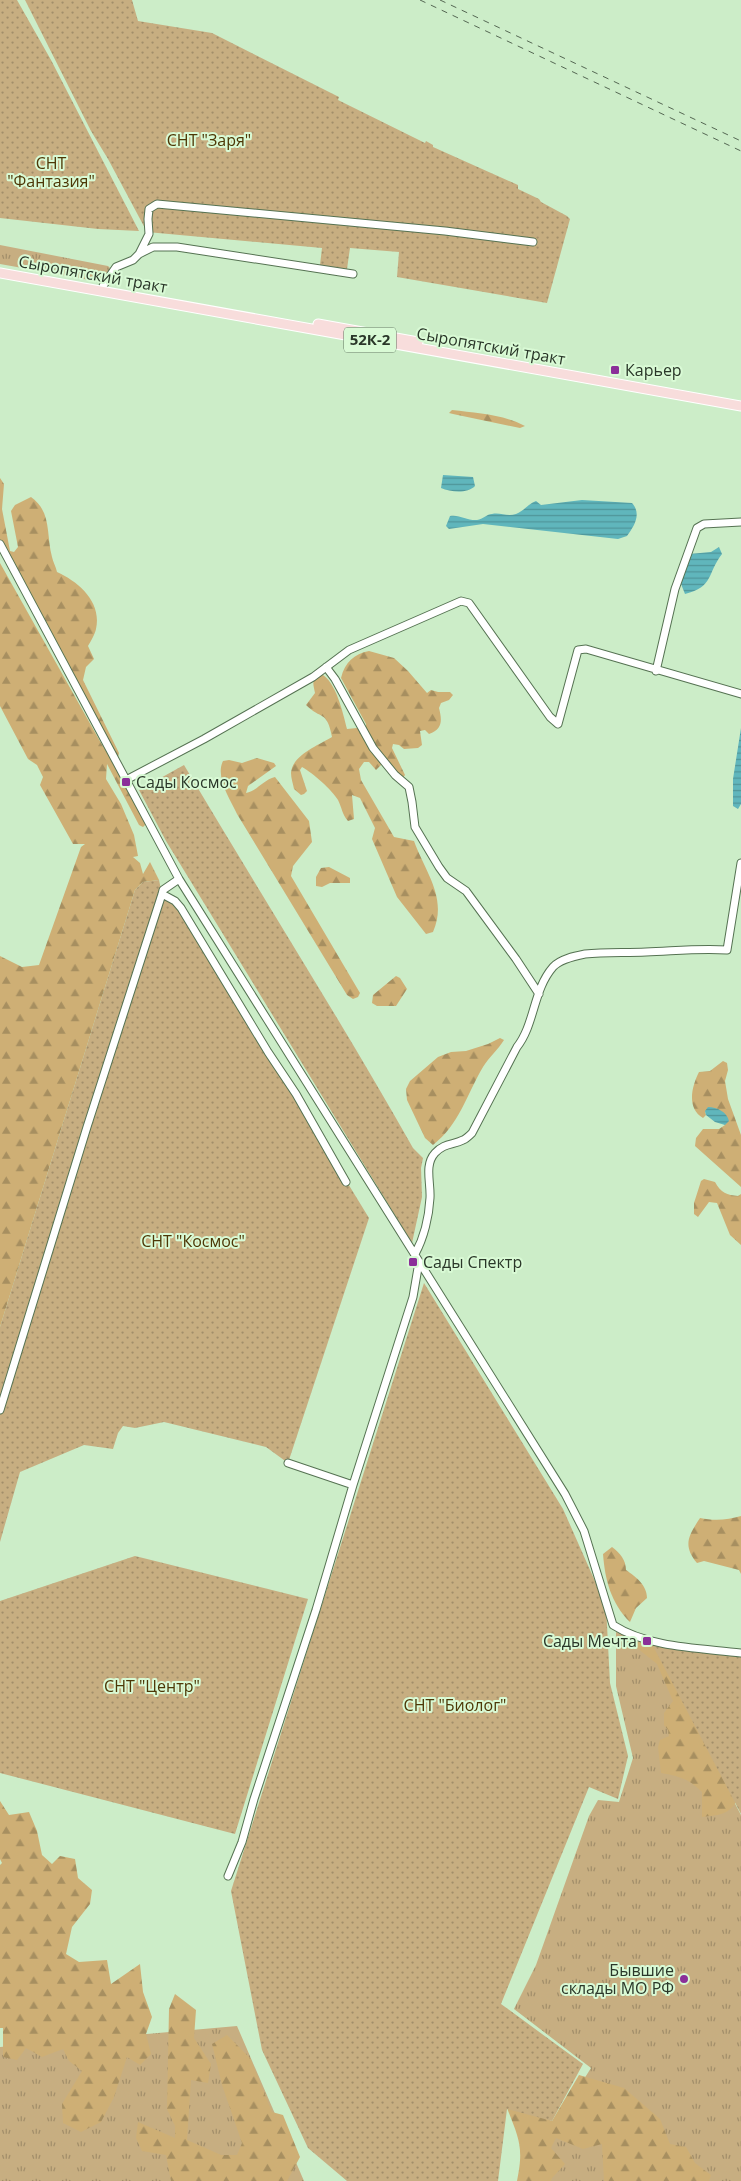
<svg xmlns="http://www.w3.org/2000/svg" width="741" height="2181" font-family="'Open Sans',sans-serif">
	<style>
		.grass { fill: url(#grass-tufts) }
		.forest { fill: url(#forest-firs) }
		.garden { fill: url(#garden-dots) }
		.water { fill: url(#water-rules) }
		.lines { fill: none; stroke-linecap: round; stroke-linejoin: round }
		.minor-casing { stroke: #557252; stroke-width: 9 }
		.major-casing { stroke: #fff; stroke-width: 11 }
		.minor { stroke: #fff; stroke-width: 7 }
		.major { stroke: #f8dddc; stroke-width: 9 }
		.rail { stroke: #556753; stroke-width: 1; stroke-dasharray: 6 6; stroke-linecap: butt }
		.poi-dot { fill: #8b2f99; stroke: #d9fad5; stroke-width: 2 }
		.labels { text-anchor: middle; stroke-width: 4; stroke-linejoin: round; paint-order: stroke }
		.shield { fill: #d9fad5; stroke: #5e725d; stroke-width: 1 }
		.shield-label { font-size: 15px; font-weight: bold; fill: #2a3729 }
		.park-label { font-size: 16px; fill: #4d3706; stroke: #d9fad5 }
		.street-label { font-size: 16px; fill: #2a3729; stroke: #d9fad5 }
		.poi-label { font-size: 16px; fill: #2a3729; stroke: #d9fad5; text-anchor: start }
	</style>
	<defs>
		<pattern id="grass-tufts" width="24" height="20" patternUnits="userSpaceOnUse" patternTransform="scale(1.25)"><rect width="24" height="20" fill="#c7ae81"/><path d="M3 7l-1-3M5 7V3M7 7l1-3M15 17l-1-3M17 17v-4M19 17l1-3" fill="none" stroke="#a28e6a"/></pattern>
		<pattern id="forest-firs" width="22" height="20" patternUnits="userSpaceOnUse" patternTransform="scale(1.25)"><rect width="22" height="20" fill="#ceaf75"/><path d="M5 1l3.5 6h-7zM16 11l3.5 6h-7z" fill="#a78f60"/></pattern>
		<pattern id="garden-dots" width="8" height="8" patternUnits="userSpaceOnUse" patternTransform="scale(1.25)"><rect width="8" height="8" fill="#c7ae81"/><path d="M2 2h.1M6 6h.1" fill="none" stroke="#a28e6a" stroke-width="1.8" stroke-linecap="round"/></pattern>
		<pattern id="water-rules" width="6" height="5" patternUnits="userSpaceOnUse" patternTransform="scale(1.25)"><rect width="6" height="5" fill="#60b6bc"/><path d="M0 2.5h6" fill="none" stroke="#4f9599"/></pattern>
	</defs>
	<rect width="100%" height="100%" fill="#ccedc8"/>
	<path class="grass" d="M0,245L108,266L110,268L105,280L101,282L0,264Z
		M616,1632L648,1642L653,1647L741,1815V2181H519L591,2068L514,2009L536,1965L589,1816L598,1800L619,1802L633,1758L616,1686Z
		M237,2026L304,2181H0V2047Z"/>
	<path class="forest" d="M452,410C477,413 502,414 525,426L520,428L453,414L449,413Z
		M0,478L4,484L2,509L10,551L14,552L18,547L11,511L15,505L31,497C52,512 46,534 52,557C53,562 56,567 57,572C79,582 102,602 96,629C95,634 91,641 88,646L94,659L86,667L83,680L119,753L117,761L0,543Z
		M0,563L101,743L127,784L147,823L143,827L139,825L107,764L106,779L121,804L134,835L138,856L133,857L140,863L143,874L150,862L159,880L143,882L135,890L0,1327V956L22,967L39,965L81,847L85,844H73L40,785L43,777L37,765L28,759L0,706Z
		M369,651L394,658L408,671L427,693L431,690L438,692H450L453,695L449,700L441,703L439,708C442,720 443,729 429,734L425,730L420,731L422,745L418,748L404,749L399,745L393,744L392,748L405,775L403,778L382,764L376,770L369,762H364L359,769L361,780L394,837L414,841C425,872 448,898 433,932L426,934L397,897L372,839L375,828L360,798L352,795L354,819L348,821C342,814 342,808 338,800C332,790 313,773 302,767L300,770L307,791L304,794L301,795L294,789C293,784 291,778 291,773C292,755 319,745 332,737C327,710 321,720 306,705L315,693C313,683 311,680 321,674C336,681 343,713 347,729L357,728L362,732L366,729V724L341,678C345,662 354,654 369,651Z
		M257,758L274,763L276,766L248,786L246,793C257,791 263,780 275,777L309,821L312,842L293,866L291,876L360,993L358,997L353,999L347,995L237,814C230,799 215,777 223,761L229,760L242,763Z
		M329,867L350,878V883H330L322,887L316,886V877L321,868Z
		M396,976L400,978L407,989L396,1006H377L372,1003L373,995Z
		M500,1038L504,1040C498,1050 489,1057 483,1067C467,1094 459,1125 433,1145L425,1138L407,1100L406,1089L410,1081L438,1057L451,1052L466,1051L488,1044Z
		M723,1061L727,1063L728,1070L725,1081L728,1099L741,1135V1187L695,1146L696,1138L703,1129H719L725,1125L705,1111L706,1115L703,1118C686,1108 692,1086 699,1072L710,1071Z
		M704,1179L715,1182C721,1193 727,1195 738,1196L741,1194V1245L730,1235L717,1203L709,1202L698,1217L694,1214V1203L701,1181Z
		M741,1516V1574L739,1570L704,1561L697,1563C682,1545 689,1535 700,1518C714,1521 728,1520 741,1516Z
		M612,1547C620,1553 626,1560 626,1570C636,1577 647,1585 647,1598L636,1608L630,1622C611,1603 605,1580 603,1554Z
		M634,1641L671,1648L737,1799C731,1815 718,1815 702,1817V1792C689,1779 679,1776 661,1773L658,1747L660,1740L669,1736L668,1730L664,1725V1713L673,1701L657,1664L632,1644Z
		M0,1801L9,1815L29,1812L37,1831L42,1855L52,1864L60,1856L75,1859L78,1878L92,1890L90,1904L72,1927L66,1954L79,1962L107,1960L111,1984L140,1964L143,1992L152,2017L146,2034L151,2054L140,2065L127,2057L114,2097L101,2122L81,2132L63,2123L62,2104L82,2071L69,2061L63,2049L42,2057L26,2048L17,2060L3,2057V2028H0V1865L2,1863L0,1859Z
		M175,1994L196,2010L194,2038L211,2064L208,2083L191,2080L187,2140L221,2155H237L242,2143L222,2085L212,2044L227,2035L250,2058L272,2112L283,2115L300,2157L287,2181H171L166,2155L142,2151L136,2138L138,2122L175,2138V2126L167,2109L169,2009Z
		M579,2075L624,2088L660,2119L670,2144L686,2147L695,2163L711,2175L709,2181H604L602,2144L583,2149L556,2138L551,2148L565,2164L552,2178L551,2181H517C524,2147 519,2139 507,2108L514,2105L552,2121Z"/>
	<path class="garden" d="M0,0H17L51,60L139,231L98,229L0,218Z
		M25,0H132L138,21L212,33L339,97L338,100L425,143L426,141L433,145V147L518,185V189L539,199L541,202L567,216L570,219L547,303L397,277L399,252L350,248L347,269L320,265L322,248L147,232L108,159L91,131Z
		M184,765C260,893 340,1019 413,1148L423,1158L421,1168L422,1197L412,1243L166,841L139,790Z
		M159,880L162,894L175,901L369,1218L288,1463L266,1447L164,1422L135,1428L123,1426L118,1433L113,1449L84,1445L20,1472L0,1542V1327L135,890L143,882Z
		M424,1283L563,1509L606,1606L610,1683L628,1756L618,1799L589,1787L501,2004L583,2064L552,2121L507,2109L498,2181H347L308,2148L262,2050L231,1891Z
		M135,1556L308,1599L235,1834L0,1773V1601Z
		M652,1644L741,1656V1814Z"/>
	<path class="water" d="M443,475L473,477L475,486C467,494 451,492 441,488Z
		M582,500L632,503C642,514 634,526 627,536L618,539L483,524L449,529L446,526L450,516C459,514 468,521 477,520C483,519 487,514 492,514C500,512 507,517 516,514C524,511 528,504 536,501L541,505Z
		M719,547L722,554C707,573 714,587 685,594L681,584L689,554L711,552Z
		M741,728V804L738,809L733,806V779Z
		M708,1107C717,1107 727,1112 729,1121L725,1125L715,1122L706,1115L705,1111Z"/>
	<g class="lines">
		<g class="minor-casing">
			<path id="minor" d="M139,254L153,247H177L353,274
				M103,286L116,267L133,260L139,254L149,234L148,219L149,209L157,204L445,231L533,242
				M0,544L179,879L565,1494L584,1531L613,1625C649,1648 700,1648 741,1653
				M326,667L335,679L373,748L395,775L409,787L412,802L415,827L439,867L447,878L466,891L516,959L539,994
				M656,671L675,589L697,528L704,524L741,522
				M126,780L204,739L313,677L349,650L461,601L469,603L550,717L558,724L578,650L586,649L741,694
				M162,894L175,901L181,908L268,1052L296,1094L346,1182
				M415,1254C424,1238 429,1216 430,1198C431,1183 424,1165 435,1153C444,1143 453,1145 463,1140C466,1139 470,1135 472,1133L517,1047C535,1024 533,990 553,967C560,959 575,956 585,954C605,952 626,953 646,952C674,951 700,948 727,950L741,863
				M0,1410L87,1127L162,894L163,890L179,879
				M288,1463L353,1485
				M228,1876L242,1842L254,1799L316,1610L353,1485L413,1297L419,1262"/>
		</g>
		<g class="major-casing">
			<path id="major" d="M0,273L741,406
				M318,324L418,342"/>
		</g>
		<use href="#minor" class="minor"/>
		<use href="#major" class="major"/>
		<path class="rail" d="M420,0L741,151
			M440,0L741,141"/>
	</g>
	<g class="poi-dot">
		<rect x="610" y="365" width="10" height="10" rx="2.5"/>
		<rect x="121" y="777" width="10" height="10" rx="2.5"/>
		<rect x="408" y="1257" width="10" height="10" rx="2.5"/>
		<rect x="642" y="1636" width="10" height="10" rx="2.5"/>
		<circle cx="684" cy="1979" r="5"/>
	</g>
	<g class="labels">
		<rect class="shield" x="344" y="327.5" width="52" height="25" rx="4"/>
		<g class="shield-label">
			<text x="370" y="345">52К-2</text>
		</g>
		<g class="park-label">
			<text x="209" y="146">СНТ "Заря"</text>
			<text x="51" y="169">СНТ<tspan x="51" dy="18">"Фантазия"</tspan></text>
			<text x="193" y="1247">СНТ "Космос"</text>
			<text x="152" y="1692">СНТ "Центр"</text>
			<text x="455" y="1711">СНТ "Биолог"</text>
		</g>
		<g class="street-label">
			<text transform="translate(93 274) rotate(10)" y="6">Сыропятский тракт</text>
			<text transform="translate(491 346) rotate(10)" y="6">Сыропятский тракт</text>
		</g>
		<g class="poi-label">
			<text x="625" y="376">Карьер</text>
			<text x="136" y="788">Сады Космос</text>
			<text x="423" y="1268">Сады Спектр</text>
			<text x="637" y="1647" text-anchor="end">Сады Мечта</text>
			<text x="674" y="1976" text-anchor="end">Бывшие<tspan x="674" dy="18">склады МО РФ</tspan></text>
		</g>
	</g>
</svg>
